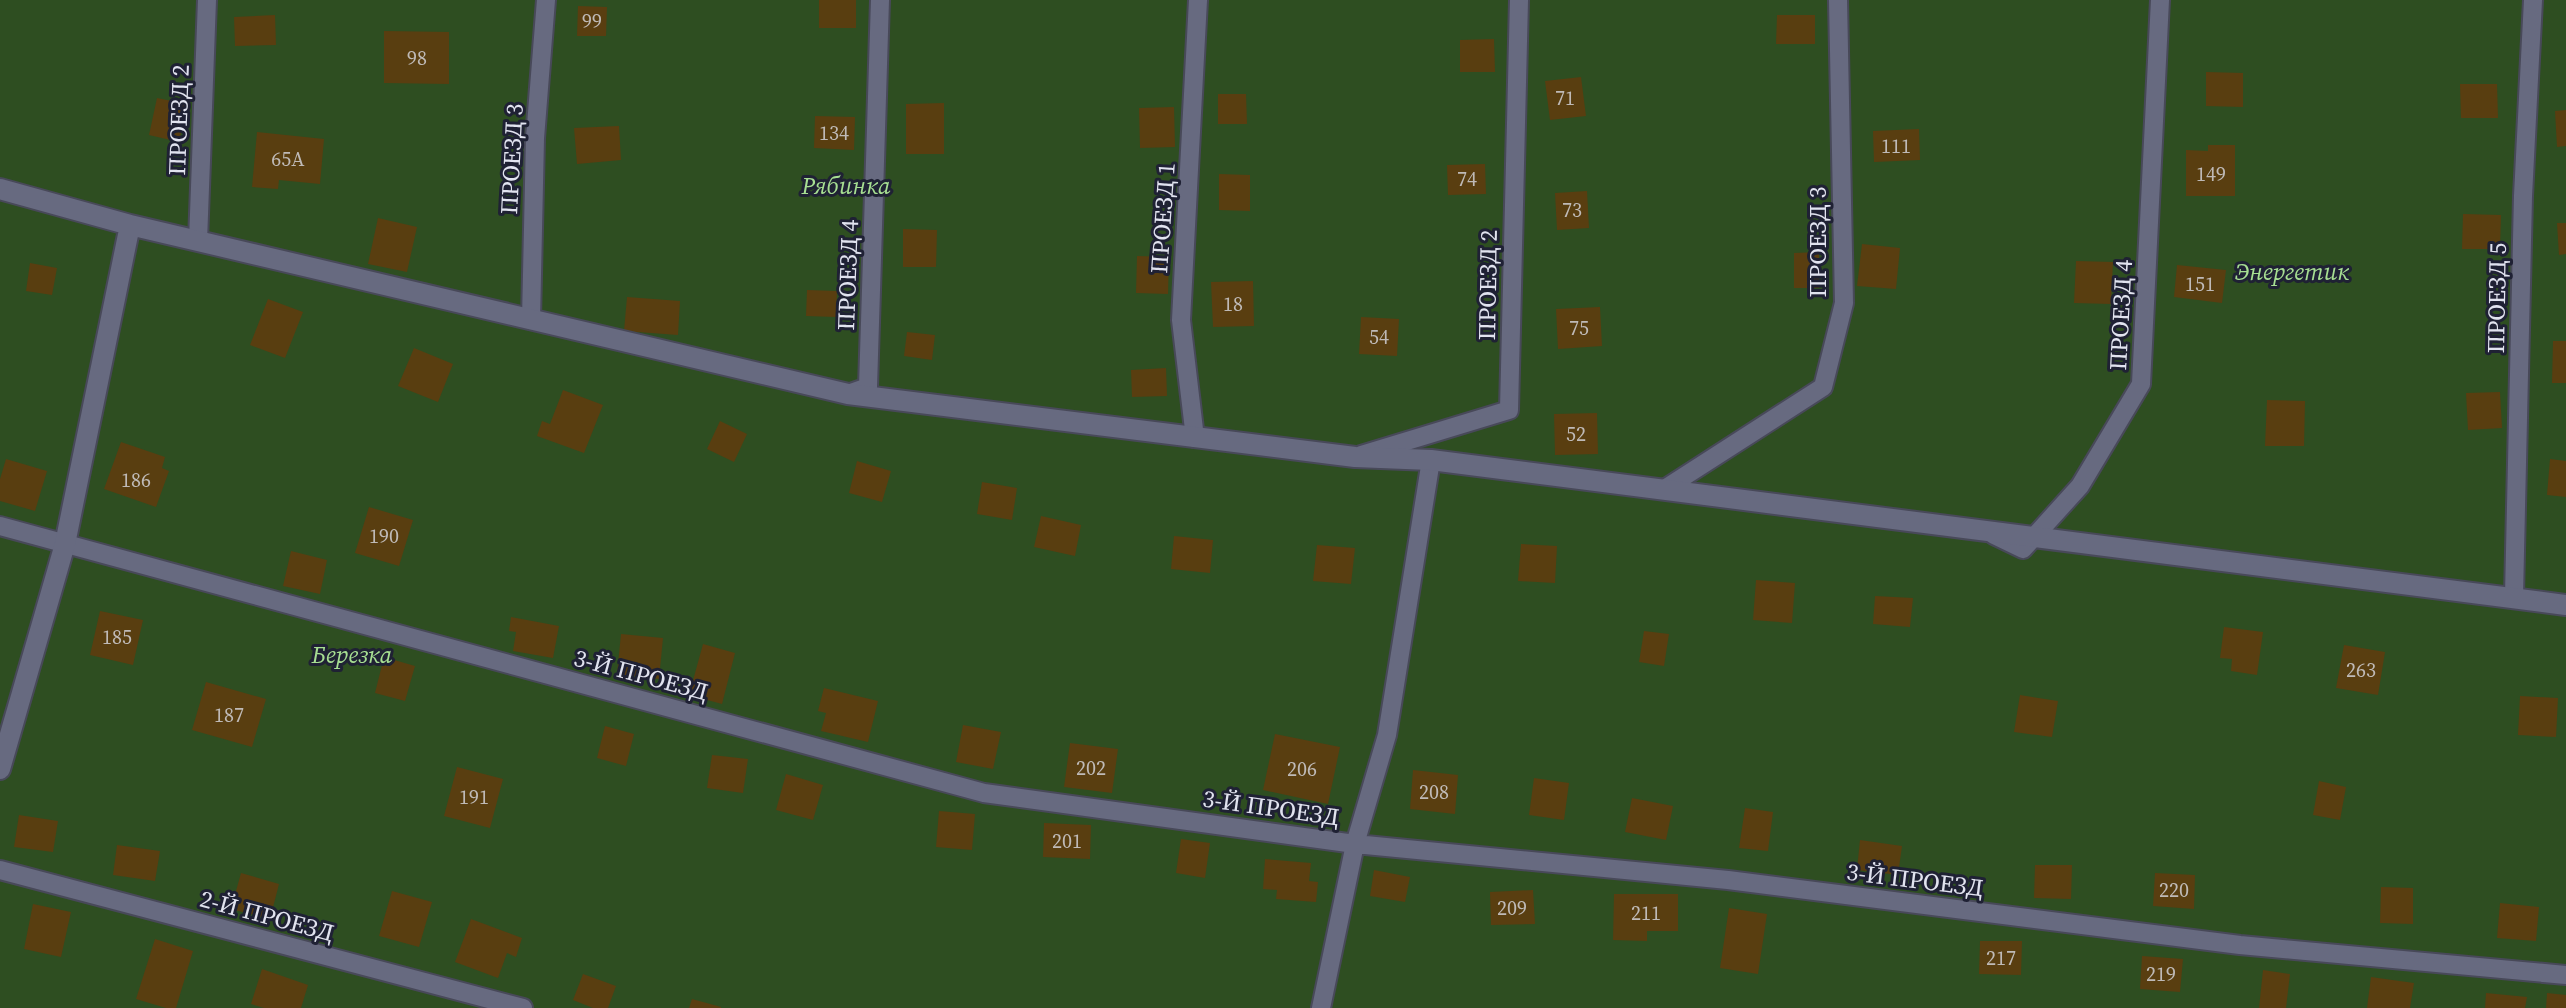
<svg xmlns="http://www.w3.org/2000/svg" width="2566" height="1008" font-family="'Source Serif 4',serif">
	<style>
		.green { fill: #2e4e21 }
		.building { fill: #593e10 }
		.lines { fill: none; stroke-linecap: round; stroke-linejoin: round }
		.service-casing { stroke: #484959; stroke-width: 22 }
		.minor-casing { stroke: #484959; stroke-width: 24 }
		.service { stroke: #676a80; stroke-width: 18 }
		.minor { stroke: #676a80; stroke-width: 20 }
		.labels { text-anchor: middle; stroke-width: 6; stroke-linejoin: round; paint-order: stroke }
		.number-label { font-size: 20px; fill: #bfbab7 }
		.street-label { font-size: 24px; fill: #e1e3ef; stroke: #1f2134 }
		.park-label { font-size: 24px; font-style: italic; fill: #a7df92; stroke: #1f2134 }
	</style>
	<rect width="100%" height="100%" fill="#292b3e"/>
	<path class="green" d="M0,0H2566V1008H0Z"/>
	<path class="building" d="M819,0H856V28H819Z
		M578,6L607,7L606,36H577Z
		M275,15L276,45L235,46L234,17Z
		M1777,15H1815V44H1776Z
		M384,31L449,32V84L384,83Z
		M1494,39L1495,72H1460V40Z
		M2206,72L2243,73V107L2206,106Z
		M1581,77L1586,116L1550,120L1545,81Z
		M2460,84H2497L2498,118H2461Z
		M1218,94H1246L1247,124H1218Z
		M157,98L187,104L179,142L149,135Z
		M944,103V154H906V104Z
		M1174,107L1175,147L1140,148L1139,108Z
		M2566,110V146L2557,147L2555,111Z
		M815,116L855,117L854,150L814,148Z
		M619,126L621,160L577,164L574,128Z
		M1919,129L1920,160L1874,162L1873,131Z
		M257,132L324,139L320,184L279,180L278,189L252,187Z
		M2208,145H2235V196H2186V150L2208,151Z
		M1485,164L1486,194L1448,195L1447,165Z
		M1219,174L1250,175V211L1219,210Z
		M1587,191L1589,228L1557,230L1555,193Z
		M2463,214L2501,215L2500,249H2462Z
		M378,218L417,227L407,272L368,264Z
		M2557,223H2566V254L2559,255Z
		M903,229L937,230L936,267H903Z
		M1862,244L1900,248L1896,289L1857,286Z
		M1819,252V288H1794V253Z
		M1137,256L1169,257L1168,294L1136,293Z
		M2076,261L2113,262L2111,304L2074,303Z
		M30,263L57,268L52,295L26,291Z
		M2177,265L2226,270L2222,303L2174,297Z
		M1253,281L1254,326L1213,327L1211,282Z
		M807,290L837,291L836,317L806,316Z
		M627,297L680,301L678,335L624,331Z
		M268,299L303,312L285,358L250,345Z
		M1600,307L1602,346L1558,349L1556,309Z
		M1361,317L1399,319L1397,356L1359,354Z
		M907,332L935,335L932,360L904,356Z
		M2553,341H2566V383H2552Z
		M414,348L453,364L438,402L398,386Z
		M1166,368L1167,396L1132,397L1131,370Z
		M563,390L603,405L584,453L537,436L542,421L550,424Z
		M2500,392L2502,428L2468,430L2466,393Z
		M2267,400L2305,401L2304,446H2265Z
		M1597,413L1598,454L1555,455L1554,414Z
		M720,421L747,434L734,462L707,449Z
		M121,442L165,457L162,468L169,471L156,507L104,489Z
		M6,459L47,471L35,511L0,501V479Z
		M2550,459L2566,461V497L2547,495Z
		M857,461L891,471L882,502L849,493Z
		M982,482L1017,488L1012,520L977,514Z
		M369,507L413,520L399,566L355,553Z
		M1041,516L1081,525L1075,556L1034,547Z
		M1174,536L1213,540L1210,573L1171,569Z
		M1521,544L1557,546L1555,583L1518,581Z
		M1317,545L1355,548L1351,584L1313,581Z
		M291,551L327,560L320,594L283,586Z
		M1756,580L1795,583L1792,623L1753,620Z
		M1875,596L1913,598L1910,627L1873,624Z
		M100,611L143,620L133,665L90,655Z
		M511,617L559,626L553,658L513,651L516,632L509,631Z
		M2224,627L2263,632L2257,675L2231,671L2232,659L2220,658Z
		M1644,631L1669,634L1664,666L1639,662Z
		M621,634L663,638L659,679L617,674Z
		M703,644L735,653L722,704L689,695Z
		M2344,645L2385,652L2378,695L2336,688Z
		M384,657L415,666L405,701L375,693Z
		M206,682L266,699L252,747L192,730Z
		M824,688L878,701L868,742L821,731L826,713L818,711Z
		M2020,695L2058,701L2052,737L2014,732Z
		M2520,696L2558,698L2556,737L2518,735Z
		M963,725L1001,732L993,769L956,762Z
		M605,726L634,734L626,766L597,758Z
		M1275,734L1340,747L1328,804L1263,790Z
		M1070,743L1118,749L1112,793L1064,787Z
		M712,755L748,759L743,793L707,788Z
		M457,767L503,779L490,828L444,816Z
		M1413,770L1458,775L1455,814L1410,809Z
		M786,774L823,785L813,820L776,810Z
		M1534,778L1569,783L1564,820L1529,815Z
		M2319,781L2346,787L2340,820L2313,815Z
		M1632,798L1673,806L1666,840L1625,832Z
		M1745,808L1773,812L1768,851L1739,848Z
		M939,811L975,814L972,850L936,847Z
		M19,815L58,821L53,852L14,847Z
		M1044,823L1091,825L1090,859L1043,857Z
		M1181,839L1210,843L1205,878L1176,873Z
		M1860,840L1902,846L1898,875L1857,870Z
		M117,845L160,851L155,881L113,875Z
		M1265,859L1311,863L1309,881L1318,882L1316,902L1276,899L1277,890L1263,889Z
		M2035,865H2072L2071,899L2034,898Z
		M1374,870L1410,877L1405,902L1370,896Z
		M241,873L279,884L270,919L231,909Z
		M2155,873L2195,875L2194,909L2153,906Z
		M2381,887L2413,888V924L2380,923Z
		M1533,890L1535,924L1491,925L1490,892Z
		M392,891L432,902L419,947L379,936Z
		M1614,894H1678V931H1647V941L1613,940Z
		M2500,903L2539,907L2536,941L2497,938Z
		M33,904L71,912L61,957L24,949Z
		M1729,908L1767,914L1758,974L1720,968Z
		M471,919L522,938L516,957L507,953L498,978L455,962Z
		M155,939L193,951L176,1008H166L136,999Z
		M1980,941H2022L2021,975L1979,974Z
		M2142,956L2183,959L2180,992L2140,989Z
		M262,969L308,985L301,1008H264L251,1004Z
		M2263,970L2290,974L2286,1008H2259Z
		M583,974L616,986L608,1008H593L573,1000Z
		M2371,977L2414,983L2410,1008H2367Z
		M2486,993L2527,997L2525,1008H2485Z
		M2547,993L2566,995V1008H2546Z
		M692,999L721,1007V1008H689Z"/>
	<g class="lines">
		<g class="service-casing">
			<path id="service" d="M198,241L207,0
				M531,320L535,138L546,0
				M848,394L868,387L880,0
				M1195,438L1181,320L1198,0
				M1361,455L1509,410L1519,0
				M1663,490L1823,387L1844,303L1838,0
				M0,526L984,793L1355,844L1728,880L2240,945L2566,975
				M1994,535L2023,549L2080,486L2141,384L2160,0
				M2514,596L2523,196L2533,0
				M0,870L523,1008
				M1321,1008L1355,844L1387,735L1431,460"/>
		</g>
		<g class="minor-casing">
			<path id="minor" d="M0,189L130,225L848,394L1355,457L1431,460L2566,605
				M0,769L65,544L130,225"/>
		</g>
		<use href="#service" class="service"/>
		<use href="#minor" class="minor"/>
	</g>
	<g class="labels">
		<g class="number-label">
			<text x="592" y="28">99</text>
			<text x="417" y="65">98</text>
			<text x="1565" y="105">71</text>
			<text x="834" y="140">134</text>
			<text x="1896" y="153">111</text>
			<text x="288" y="166">65А</text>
			<text x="2211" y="181">149</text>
			<text x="1467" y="186">74</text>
			<text x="1572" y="217">73</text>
			<text x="2200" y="291">151</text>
			<text x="1233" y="311">18</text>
			<text x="1579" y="335">75</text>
			<text x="1379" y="344">54</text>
			<text x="1576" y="441">52</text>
			<text x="136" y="487">186</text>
			<text x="384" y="543">190</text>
			<text x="117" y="644">185</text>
			<text x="2361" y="677">263</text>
			<text x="229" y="722">187</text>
			<text x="1091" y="775">202</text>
			<text x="1302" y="776">206</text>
			<text x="1434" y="799">208</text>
			<text x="474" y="804">191</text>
			<text x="1067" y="848">201</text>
			<text x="2174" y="897">220</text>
			<text x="1512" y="915">209</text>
			<text x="1646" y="920">211</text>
			<text x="2001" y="965">217</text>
			<text x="2161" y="981">219</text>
		</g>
		<g class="street-label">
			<text transform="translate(179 120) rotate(-88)" y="8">ПРОЕЗД 2</text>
			<text transform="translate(512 159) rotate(-87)" y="8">ПРОЕЗД 3</text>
			<text transform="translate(1163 218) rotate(-86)" y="8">ПРОЕЗД 1</text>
			<text transform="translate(1818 242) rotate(-90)" y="8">ПРОЕЗД 3</text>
			<text transform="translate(848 275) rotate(-88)" y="8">ПРОЕЗД 4</text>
			<text transform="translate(1488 285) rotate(-89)" y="8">ПРОЕЗД 2</text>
			<text transform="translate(2497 298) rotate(-89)" y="8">ПРОЕЗД 5</text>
			<text transform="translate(2121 315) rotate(-87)" y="8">ПРОЕЗД 4</text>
			<text transform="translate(641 675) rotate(15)" y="8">3-Й ПРОЕЗД</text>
			<text transform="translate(1271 808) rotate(8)" y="8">3-Й ПРОЕЗД</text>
			<text transform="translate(1915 880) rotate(7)" y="8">3-Й ПРОЕЗД</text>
			<text transform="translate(267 916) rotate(15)" y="8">2-Й ПРОЕЗД</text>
		</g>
		<g class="park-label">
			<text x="846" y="194">Рябинка</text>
			<text x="2292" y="280">Энергетик</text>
			<text x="352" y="663">Березка</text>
		</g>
	</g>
</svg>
